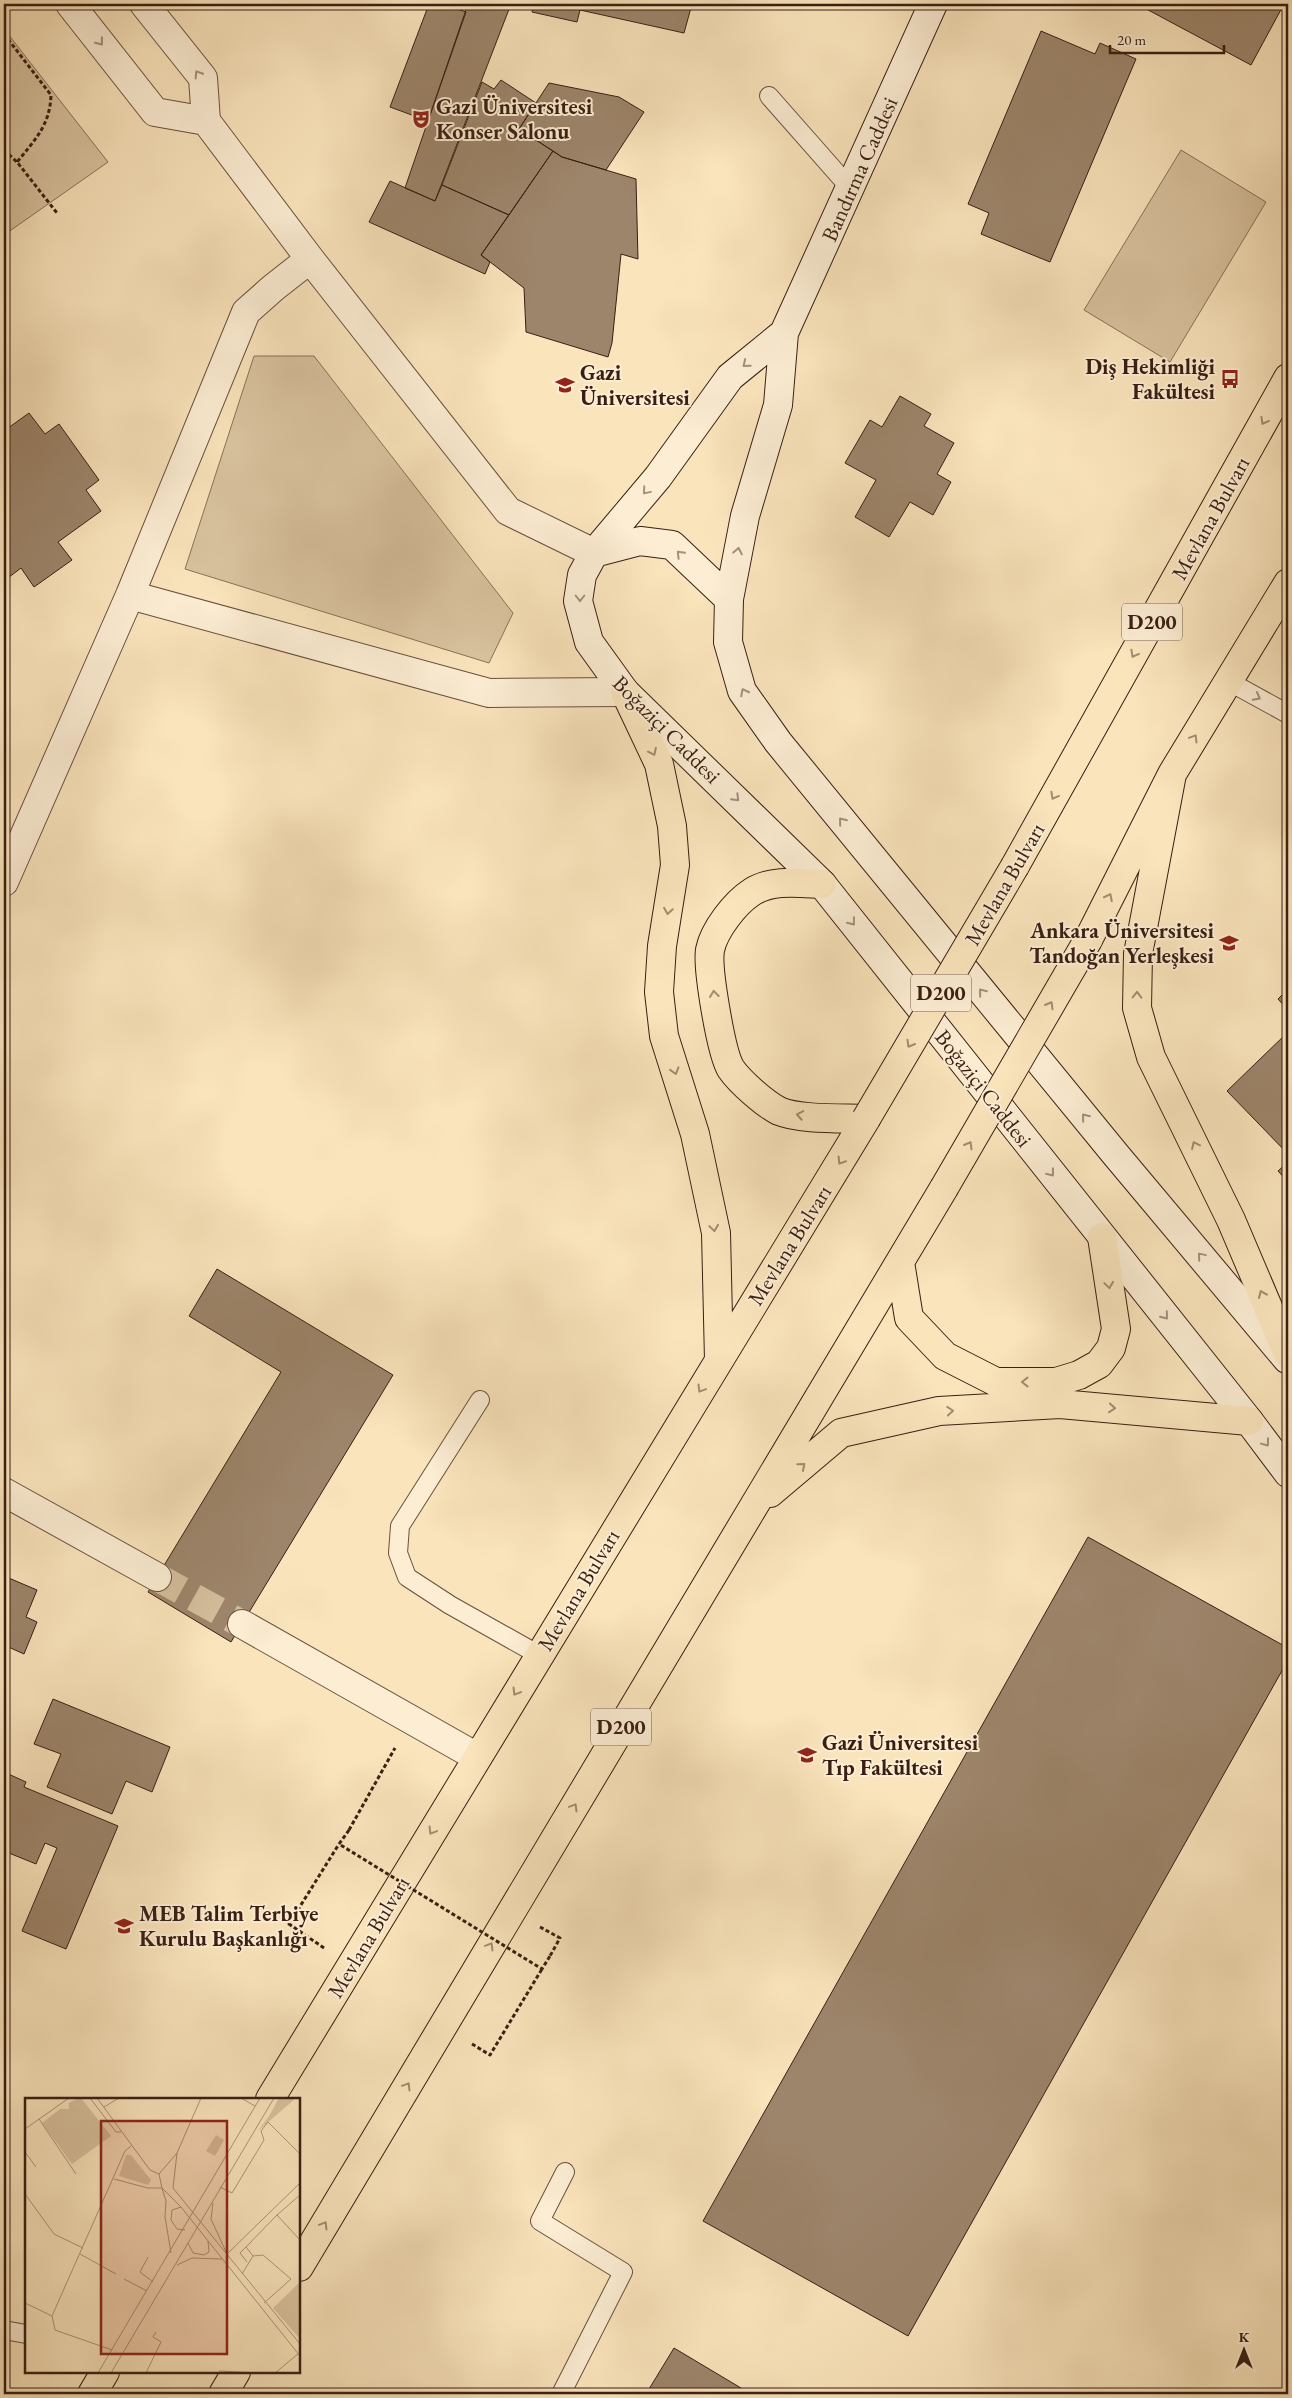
<svg xmlns="http://www.w3.org/2000/svg" width="1292" height="2398" font-family="'EB Garamond',serif">
	<style>
		.green { fill: #d9c39f; stroke: #897159 }
		.building { fill: #9d856b; stroke: #391f13 }
		.lines { fill: none; stroke-linecap: round; stroke-linejoin: round }
		.street-tunnel { stroke: #d3bd9a; stroke-width: 28; stroke-dasharray: 28 14; stroke-linecap: butt }
		.lane-casing { stroke: #69503d; stroke-width: 20 }
		.street-casing { stroke: #69503d; stroke-width: 30 }
		.secondary-casing { stroke: #391f13; stroke-width: 30 }
		.highway-casing { stroke: #391f13; stroke-width: 30 }
		.path { stroke: #391f13; stroke-width: 3; stroke-dasharray: 4 2.5; stroke-linecap: butt }
		.lane { stroke: #fcedd3; stroke-width: 18 }
		.street { stroke: #fcedd3; stroke-width: 28 }
		.secondary { stroke: #fcedd3; stroke-width: 28 }
		.highway { stroke: #fae4bc; stroke-width: 28 }
		.highway-bridge-casing { stroke: #391f13; stroke-width: 30; stroke-linecap: butt }
		.path-bridge { stroke: #391f13; stroke-width: 3; stroke-dasharray: 4 2.5; stroke-linecap: butt }
		.highway-bridge { stroke: #fae4bc; stroke-width: 28 }
		.oneway { stroke: #a4907d }
		.oneway2 { stroke: #a38b70 }
		.labels { text-anchor: middle; stroke-width: 4; stroke-linejoin: round; paint-order: stroke }
		.shield { fill: #fcedd3; stroke: #745d4d; stroke-width: 1 }
		.shield-label { font-size: 21px; font-weight: bold; fill: #391f13 }
		.poi-label { font-size: 22px; font-weight: bold; fill: #391f13; stroke: #fcedd3; text-anchor: start }
		.street-label { font-size: 22px; fill: #391f13; stroke: #fcedd3 }
		.inset-road { fill: none; stroke: #ad9578; stroke-width: 1 }
		.view { fill: #8f2418; fill-opacity: 0.15; stroke: #8f2418; stroke-width: 2.5 }
		.inset-edge { fill: none; stroke: #391f13; stroke-width: 2.5 }
	</style>
	<rect width="100%" height="100%" fill="#fae4bc"/>
	<filter id="stains"><feTurbulence type="fractalNoise" baseFrequency=".004" numOctaves="4"/><feColorMatrix values="0 0 0 0 .2 0 0 0 0 .09 0 0 0 0 .02 0 0 0 .5 -.17"/></filter>
	<radialGradient id="worn" r=".72"><stop offset=".6" stop-color="#630" stop-opacity="0"/><stop offset="1" stop-color="#630" stop-opacity=".3"/></radialGradient>
	<path class="green" d="M4,29L108,162L4,235Z
		M1181,150L1266,202L1170,362L1084,310Z
		M254,356H314L513,613L489,663L185,569Z"/>
	<path class="building" d="M429,4H443L466,12L428,121L390,107Z
		M468,4H511L435,201L405,188Z
		M534,4H692L684,33L580,10L577,22L532,12Z
		M1137,4H1284L1251,65Z
		M1041,31L1095,54L1100,43L1136,59L1050,262L981,234L989,213L968,204Z
		M501,80L536,103L519,129L553,151L509,215L442,185L482,82L494,89Z
		M549,83L619,97L644,112L606,170L562,157L519,129Z
		M553,151L562,157L636,179L638,259L621,254L612,343L608,357L526,332L524,288L481,255Z
		M390,181L435,201L442,185L509,215L481,255L490,262L485,274L369,222Z
		M900,396L931,414L924,426L954,443L937,474L951,482L933,515L910,502L889,537L855,517L876,480L845,463L870,420L882,427Z
		M29,413L45,434L59,424L99,480L86,490L101,511L58,542L72,560L34,587L21,568L4,581V431Z
		M1288,989V1010L1278,999Z
		M1288,1032V1154L1227,1091Z
		M1288,1162V1182L1278,1171Z
		M217,1269L393,1375L231,1642L148,1592L281,1372L189,1316Z
		M1088,1537L1288,1648V1660L908,2336L703,2221Z
		M4,1576L37,1590L26,1617L37,1622L24,1654L4,1645Z
		M53,1699L170,1747L152,1792L126,1781L112,1814L47,1787L61,1754L34,1744Z
		M4,1772L26,1782L24,1787L118,1826L66,1949L22,1931L57,1848L45,1843L36,1864L4,1851Z
		M674,2348L751,2394H646Z"/>
	<g class="lines">
		<path class="street-tunnel" d="M157,1577L242,1624"/>
		<g class="lane-casing">
			<path id="lane" d="M769,96L850,188
				M1228,681L1288,714
				M480,1400L400,1526L398,1553L407,1577L450,1605L539,1655
				M4,2330L26,2334
				M561,2394L623,2272L540,2221L565,2172"/>
		</g>
		<g class="street-casing">
			<path id="street" d="M70,4L155,112L206,121
				M144,4L203,78L206,121L310,259L508,511L594,553
				M130,595L489,693L625,692
				M4,882L130,595L246,312L273,288L310,259
				M4,1492L157,1577
				M242,1624L477,1757"/>
		</g>
		<g class="secondary-casing">
			<path id="secondary" d="M933,4L784,333L778,405L745,516L729,599L728,642L742,691L778,742L1116,1155L1287,1359
				M784,333L730,377L658,477L594,553L582,575L578,601L589,642L625,692L822,884L1249,1421L1288,1473
				M594,553L640,541L672,545L729,599"/>
		</g>
		<g class="highway-casing">
			<path id="highway" d="M625,692L659,764L672,826L675,865L662,946L659,992L664,1036L695,1134L716,1233L719,1360
				M1172,774L1138,954L1137,1008L1151,1057L1231,1220L1288,1354
				M1015,866L1288,378
				M1088,940L1172,774L1288,583
				M900,1262L909,1318L945,1356L996,1382H1056L1079,1375L1099,1364L1111,1348L1116,1329L1102,1237
				M770,1493L841,1433L939,1411L1060,1404L1249,1421
				M270,2099L866,1119C843,1118 800,1120 779,1111C765,1104 740,1082 731,1069C721,1053 707,968 710,950C714,930 735,903 752,892C772,879 799,883 822,884
				M299,2267L944,1188
				M92,2394L105,2372
				M223,2394L236,2372"/>
		</g>
		<path class="path" d="M4,34L51,95C50,125 35,140 17,162
			M4,150L17,162L57,213
			M349,1830L395,1748
			M540,1927L560,1938L550,1956
			M324,1948L289,1924L339,1844
			M472,2044L490,2055L542,1969"/>
		<use href="#lane" class="lane"/>
		<use href="#street" class="street"/>
		<use href="#secondary" class="secondary"/>
		<use href="#highway" class="highway"/>
		<g class="highway-bridge-casing">
			<path id="highway-bridge" d="M866,1119L1015,866
				M944,1188L1088,940"/>
		</g>
		<path class="path-bridge" d="M349,1830L339,1844L542,1969L550,1956"/>
		<use href="#highway-bridge" class="highway-bridge"/>
	</g>
	<defs><path id="oneway-chevron" d="M-2-3.5L2.5 0L-2 3.5" fill="none" stroke-width="1.6" stroke-linecap="round" stroke-linejoin="round" transform="scale(1.25)"/></defs>
	<g class="oneway">
		<use href="#oneway-chevron" transform="translate(100 42) rotate(52)"/>
		<use href="#oneway-chevron" transform="translate(198 74) rotate(-122)"/>
		<use href="#oneway-chevron" transform="translate(746 364) rotate(141)"/>
		<use href="#oneway-chevron" transform="translate(646 491) rotate(130)"/>
		<use href="#oneway-chevron" transform="translate(738 551) rotate(-79)"/>
		<use href="#oneway-chevron" transform="translate(680 554) rotate(-134)"/>
		<use href="#oneway-chevron" transform="translate(580 598) rotate(90)"/>
		<use href="#oneway-chevron" transform="translate(744 692) rotate(-117)"/>
		<use href="#oneway-chevron" transform="translate(1257 697) rotate(28)"/>
		<use href="#oneway-chevron" transform="translate(736 798) rotate(45)"/>
		<use href="#oneway-chevron" transform="translate(842 821) rotate(-129)"/>
		<use href="#oneway-chevron" transform="translate(852 922) rotate(52)"/>
		<use href="#oneway-chevron" transform="translate(982 992) rotate(-129)"/>
		<use href="#oneway-chevron" transform="translate(1085 1117) rotate(-129)"/>
		<use href="#oneway-chevron" transform="translate(1051 1173) rotate(52)"/>
		<use href="#oneway-chevron" transform="translate(1201 1256) rotate(-130)"/>
		<use href="#oneway-chevron" transform="translate(1165 1316) rotate(51)"/>
		<use href="#oneway-chevron" transform="translate(1266 1443) rotate(53)"/>
	</g>
	<g class="oneway2">
		<use href="#oneway-chevron" transform="translate(1264 421) rotate(119)"/>
		<use href="#oneway-chevron" transform="translate(1134 654) rotate(119)"/>
		<use href="#oneway-chevron" transform="translate(1194 738) rotate(-59)"/>
		<use href="#oneway-chevron" transform="translate(653 752) rotate(64)"/>
		<use href="#oneway-chevron" transform="translate(1054 796) rotate(119)"/>
		<use href="#oneway-chevron" transform="translate(1109 897) rotate(-63)"/>
		<use href="#oneway-chevron" transform="translate(668 911) rotate(99)"/>
		<use href="#oneway-chevron" transform="translate(714 994) rotate(-97)"/>
		<use href="#oneway-chevron" transform="translate(1137 995) rotate(-89)"/>
		<use href="#oneway-chevron" transform="translate(1050 1005) rotate(-60)"/>
		<use href="#oneway-chevron" transform="translate(910 1044) rotate(120)"/>
		<use href="#oneway-chevron" transform="translate(675 1071) rotate(73)"/>
		<use href="#oneway-chevron" transform="translate(800 1115) rotate(-170)"/>
		<use href="#oneway-chevron" transform="translate(969 1145) rotate(-60)"/>
		<use href="#oneway-chevron" transform="translate(1195 1145) rotate(-115)"/>
		<use href="#oneway-chevron" transform="translate(841 1161) rotate(122)"/>
		<use href="#oneway-chevron" transform="translate(714 1228) rotate(82)"/>
		<use href="#oneway-chevron" transform="translate(1109 1285) rotate(82)"/>
		<use href="#oneway-chevron" transform="translate(1262 1294) rotate(-113)"/>
		<use href="#oneway-chevron" transform="translate(1025 1382) rotate(180)"/>
		<use href="#oneway-chevron" transform="translate(701 1389) rotate(121)"/>
		<use href="#oneway-chevron" transform="translate(1112 1408) rotate(5)"/>
		<use href="#oneway-chevron" transform="translate(950 1411) rotate(-4)"/>
		<use href="#oneway-chevron" transform="translate(802 1466) rotate(-40)"/>
		<use href="#oneway-chevron" transform="translate(516 1692) rotate(121)"/>
		<use href="#oneway-chevron" transform="translate(574 1807) rotate(-59)"/>
		<use href="#oneway-chevron" transform="translate(432 1831) rotate(121)"/>
		<use href="#oneway-chevron" transform="translate(490 1946) rotate(-59)"/>
		<use href="#oneway-chevron" transform="translate(407 2086) rotate(-59)"/>
		<use href="#oneway-chevron" transform="translate(324 2225) rotate(-59)"/>
	</g>
	<defs>
		<g id="theatre-bare" transform="scale(1.5)"><path d="M-5-5.5Q0-4 5-5.5V0Q5 5 0 6Q-5 5-5 0ZM-3.3-2.5H-1v1.5H-3.3ZM1-2.5H3.3v1.5H1ZM-2.8 1Q0 5.5 2.8 1Z" fill="#8f2418" stroke="#fcedd3" stroke-width="2.5" paint-order="stroke"/></g>
		<g id="bus-bare" transform="scale(1.5)"><path d="M-5-6H5V4H4V6H2V4H-2V6H-4V4H-5ZM-3.5-4V0h7V-4ZM-3.5 1.2v1.5H-2V1.2ZM2 1.2v1.5H3.5V1.2Z" fill="#8f2418" stroke="#fcedd3" stroke-width="2.5" paint-order="stroke"/></g>
		<g id="university-bare" transform="scale(1.5)"><path d="M0-5L7-2L0 1L-7-2ZM-4 1L0 2.5L4 1V4Q0 6-4 4Z" fill="#8f2418" stroke="#fcedd3" stroke-width="2.5" paint-order="stroke"/></g>
		<g id="school-bare" transform="scale(1.5)"><path d="M0-5L7-2L0 1L-7-2ZM-4 1L0 2.5L4 1V4Q0 6-4 4Z" fill="#8f2418" stroke="#fcedd3" stroke-width="2.5" paint-order="stroke"/></g>
	</defs>
	<g fill-rule="evenodd">
		<use href="#theatre-bare" x="421" y="119"/>
		<use href="#bus-bare" x="1230" y="379"/>
		<use href="#university-bare" x="565" y="385"/>
		<use href="#university-bare" x="1229" y="943"/>
		<use href="#university-bare" x="807" y="1755"/>
		<use href="#school-bare" x="124" y="1926"/>
	</g>
	<g class="labels">
		<g class="shield">
			<rect x="1122" y="603.5" width="60" height="37" rx="4"/>
			<rect x="911" y="974.5" width="60" height="37" rx="4"/>
			<rect x="591" y="1708.5" width="60" height="37" rx="4"/>
		</g>
		<g class="shield-label">
			<text x="1152" y="629">D200</text>
			<text x="941" y="1000">D200</text>
			<text x="621" y="1734">D200</text>
		</g>
		<g class="poi-label">
			<text x="436" y="114">Gazi Üniversitesi<tspan x="436" dy="25">Konser Salonu</tspan></text>
			<text x="1215" y="374" text-anchor="end">Diş Hekimliği<tspan x="1215" dy="25">Fakültesi</tspan></text>
			<text x="580" y="380">Gazi<tspan x="580" dy="25">Üniversitesi</tspan></text>
			<text x="1214" y="938" text-anchor="end">Ankara Üniversitesi<tspan x="1214" dy="25">Tandoğan Yerleşkesi</tspan></text>
			<text x="822" y="1750">Gazi Üniversitesi<tspan x="822" dy="25">Tıp Fakültesi</tspan></text>
			<text x="139" y="1921">MEB Talim Terbiye<tspan x="139" dy="25">Kurulu Başkanlığı</tspan></text>
		</g>
		<g class="street-label">
			<text transform="translate(859 169) rotate(-66)" y="8">Bandırma Caddesi</text>
			<text transform="translate(1210 518) rotate(-61)" y="8">Mevlana Bulvarı</text>
			<text transform="translate(667 729) rotate(45)" y="8">Boğaziçi Caddesi</text>
			<text transform="translate(1004 884) rotate(-60)" y="8">Mevlana Bulvarı</text>
			<text transform="translate(984 1088) rotate(52)" y="8">Boğaziçi Caddesi</text>
			<text transform="translate(789 1245) rotate(-58)" y="8">Mevlana Bulvarı</text>
			<text transform="translate(578 1590) rotate(-59)" y="8">Mevlana Bulvarı</text>
			<text transform="translate(368 1937) rotate(-59)" y="8">Mevlana Bulvarı</text>
		</g>
	</g>
	<g transform="translate(25 2098)">
		<rect width="275" height="275" fill="#fae4bc"/>
		<path d="M53,0H56L86,38L47,66L17,25L35,11H44V5ZM254,0H271L233,33L244,18ZM191,37L199,42L190,58L181,53ZM101,57H106L126,82L123,87L94,78ZM275,184V241L248,210Z" fill="#d9c39f"/>
		<path class="inset-road" d="M65,0L91,34H96M72,0L125,72L134,76M176,0L152,55L148,90L275,246M216,0L230,8M79,9L94,0M14,21L51,76M0,31L44,0M0,54L11,69M134,76L137,90L156,109L275,258M134,76L152,55M89,81L123,90H137M195,89L207,95L239,42L236,33L243,24L275,56M137,90L141,103L140,119L146,155M0,96L29,136L58,150M275,97L252,117L275,142M188,105L186,121L202,156M156,109L147,112L146,122L152,131L160,132M163,145L168,155L179,157L184,154L183,143M221,149L252,117M55,156L91,176M202,156L275,85M228,158L238,157L266,181L239,205M123,159L115,174L128,184M152,167L167,160L197,161M217,176L228,158L221,149L215,155L222,164M99,181L122,193M0,205L27,218M87,252L30,232L27,218L100,53L106,48M194,273L234,275M73,275L235,0M86,275L249,0M121,275L136,244L128,239L131,234M250,275L273,256"/>
		<path class="view" d="M76,23H202V256H76Z"/>
		<rect width="275" height="275" class="inset-edge"/>
	</g>
	<rect width="1292" height="2398" fill="none" stroke="#fae4bc" stroke-width="20"/>
	<rect x="5" y="5" width="1282" height="2388" fill="none" stroke="#391f13" stroke-width="2.5"/>
	<rect x="10" y="10" width="1272" height="2378" fill="none" stroke="#391f13"/>
	<g transform="translate(1244 2350)" stroke="#fcedd3" stroke-width="4" paint-order="stroke">
	<path d="M0-4L9 19L0 12L-9 19Z" fill="#391f13"/>
	<text y="-8" font-size="14" font-weight="bold" text-anchor="middle" fill="#391f13">K</text>
	</g>
	<path d="M1110 45v8h114v-8" fill="none" stroke="#391f13" stroke-width="2.5"/>
	<text x="1117" y="45" font-size="15" fill="#391f13" stroke="#fcedd3" stroke-width="4" paint-order="stroke">20 m</text>
	<rect width="100%" height="100%" filter="url(#stains)"/>
	<rect width="100%" height="100%" fill="url(#worn)"/>
</svg>
